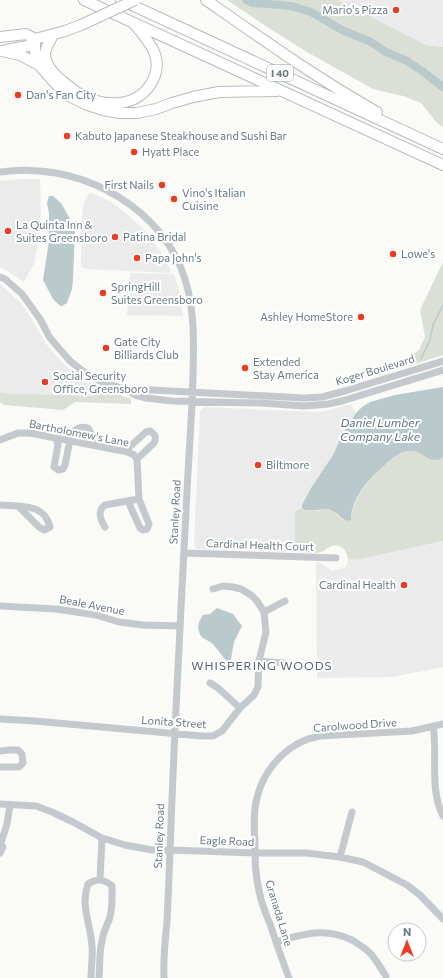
<svg xmlns="http://www.w3.org/2000/svg" width="443" height="978" font-family="Commissioner,sans-serif">
	<style>
		.built { fill: #ebebeb }
		.green { fill: #dae0d6 }
		.water { fill: #bac9cb }
		.lines { fill: none; stroke-linecap: round; stroke-linejoin: round }
		.stream { stroke: #bac9cb; stroke-width: 1.5 }
		.river { stroke: #bac9cb; stroke-width: 8 }
		.highway-casing { stroke: #b6bcbe; stroke-width: 12 }
		.minor { stroke: #c3c9cc; stroke-width: 7 }
		.highway { stroke: #fff; stroke-width: 10 }
		.highway-bridge-casing { stroke: #b6bcbe; stroke-width: 12; stroke-linecap: butt }
		.highway-bridge { stroke: #fff; stroke-width: 10 }
		.poi-dot { fill: #eb3c26; stroke: #fff; stroke-width: 1.5 }
		.labels { text-anchor: middle; stroke-width: 4; stroke-linejoin: round; paint-order: stroke }
		.shield { fill: #fff; stroke: #92a2a9; stroke-width: 1 }
		.shield-label { font-size: 10px; font-weight: bold; fill: #637a84 }
		.poi-label { font-size: 11px; fill: #637a84; stroke: #fff; text-anchor: start }
		.street-label { font-size: 11px; fill: #637a84; stroke: #fff }
		.water-label { font-size: 12px; font-style: italic; fill: #5e787d; stroke: #fff }
		.neighbourhood-label { font-size: 12px; letter-spacing: 1px; fill: #56676f; stroke: #fff }
	</style>
	<rect width="100%" height="100%" fill="#fafaf7"/>
	<path class="built" d="M338,0H443V47L426,45Z
		M20,179H40L41,215L39,240L34,264L24,282L5,269L0,267V181Z
		M90,192L111,202L132,218L150,236L167,262L171,273L85,269L81,266L82,216L84,202Z
		M130,273L174,274L180,294L183,316L127,315Z
		M0,284L23,305L31,318L47,345L57,357L69,369L84,380L100,388L96,396L2,393L0,391Z
		M352,404L353,409L356,413L342,435L333,455L311,488L302,505V508L295,511V552L196,549L195,547L194,544L200,411L202,409L205,407L315,412L325,411Z
		M443,541V667L393,677L317,678L316,562L322,564L331,570L341,569L345,567L347,564L348,559L356,560Z"/>
	<path class="green" d="M227,0H338L426,45L443,47V127L438,124L421,103L403,96L373,89L307,52L264,25Z
		M443,262V355L403,368L401,363L419,350L425,337L420,310Z
		M100,388L131,399V404L75,402L63,410L4,405L0,402V391L2,393L96,396Z
		M408,451H417L426,457L441,459L443,456V541L356,560L348,559C347,550 340,542 330,547C327,548 325,551 321,552C313,554 304,552 295,552V511L302,508L305,510L316,511L326,509L332,510L343,520H351C352,497 371,477 387,463C390,460 393,457 396,455C400,453 405,452 408,451Z"/>
	<path class="water" d="M49,196H53L61,203L69,217L75,230L73,280L72,289L67,303L62,306L59,305L53,299L43,280L49,241V213L47,203Z
		M443,387V456L441,459C439,459 437,460 435,460C424,459 421,450 409,451C399,452 393,457 386,464C370,478 351,497 351,520C343,523 339,514 333,511C328,508 323,510 317,510C313,511 309,510 305,510L302,508V505L311,488L333,455L342,435L356,413L362,407L370,402L395,395Z
		M217,608L233,614L242,626L234,642L231,659L228,663L212,643L203,638L200,635L198,628L199,622L203,615L210,614Z"/>
	<g class="lines">
		<path class="stream" d="M421,359L430,340L433,325L443,305"/>
		<path class="river" d="M246,0L252,3L282,5L295,7L311,12L342,30L371,42L384,51L407,61L422,71L443,87"/>
		<g class="highway-casing">
			<path id="highway" d="M84,0L443,165
				M121,0L443,149
				M206,0C262,39 318,79 377,112
				M53,35C50,41 45,48 45,54C45,64 54,74 61,80C66,84 72,89 78,93C104,108 138,109 153,80C164,58 149,41 135,25
				M0,37L26,34L35,39
				M35,39V53L39,65
				M6,50L28,46L35,39L65,31L81,25
				M2,51L20,55L39,65L53,81L61,89L69,96L85,104L103,110L119,113H137L156,109L172,103L193,97L219,92L277,91"/>
		</g>
		<path class="minor" d="M0,172C72,161 153,200 181,268C195,302 194,339 193,375C192,414 189,452 187,491C181,612 174,732 170,852C169,875 168,899 167,922C165,941 163,959 164,978
			M0,277L5,279L22,294L40,319L50,338L70,361L84,372L100,381L127,390L135,395L146,398L172,401L261,403L304,406L328,404L342,401L443,370
			M127,390H152L304,398L322,397L345,391L443,361
			M56,439L58,445L54,467L58,470L63,469L65,465L71,435C74,429 81,426 88,428C92,434 93,438 92,445
			M0,440L18,433H30L128,452L134,455L137,459L139,499L149,524L147,529L143,530L140,528L128,501
			M125,451L146,432L150,431C155,434 157,437 154,443L137,459
			M0,505L18,506
			M18,506C33,507 46,510 50,527L44,530L39,527Z
			M105,527C100,519 97,511 105,505L139,499
			M184,553L336,558
			M0,606L56,609L96,615L119,622L143,625L180,626
			M264,612L285,601
			M259,661L284,663
			M210,683L218,688L240,708
			M0,719L35,721L201,736H213L222,731L240,708L254,695L258,687L259,661L266,632L264,612L257,601L251,595L241,589L233,587L223,586L213,589
			M433,726C438,755 429,789 443,816
			M0,751L10,750H18L22,754L23,763L19,767H0
			M0,804L36,806L52,812L73,822L102,838L125,845L152,850H170L255,853H306L340,857L363,862L407,885L420,895L443,919
			M0,842L3,847L0,853
			M1,843L7,824L10,805
			M340,857L352,812
			M100,879L102,838
			M276,942C303,934 325,927 352,940C358,944 365,948 370,953C376,959 381,969 386,976
			M91,978C91,968 93,957 92,946C91,925 80,906 88,884C97,878 104,879 112,886C112,897 113,909 109,920C106,927 103,933 102,941C99,953 100,966 99,978
			M289,978C282,960 276,942 270,924C266,914 262,905 260,895C255,876 255,860 255,841C254,830 254,819 255,808C259,777 279,750 308,739C312,738 316,737 320,736L412,731L443,724"/>
		<use href="#highway" class="highway"/>
		<g class="highway-bridge-casing">
			<path id="highway-bridge" d="M81,25L135,0"/>
		</g>
		<use href="#highway-bridge" class="highway-bridge"/>
	</g>
	<g class="poi-dot">
		<circle cx="396" cy="10" r="4"/>
		<circle cx="18" cy="95" r="4"/>
		<circle cx="67" cy="136" r="4"/>
		<circle cx="134" cy="152" r="4"/>
		<circle cx="162" cy="185" r="4"/>
		<circle cx="174" cy="199" r="4"/>
		<circle cx="8" cy="231" r="4"/>
		<circle cx="115" cy="237" r="4"/>
		<circle cx="393" cy="254" r="4"/>
		<circle cx="137" cy="258" r="4"/>
		<circle cx="103" cy="293" r="4"/>
		<circle cx="361" cy="317" r="4"/>
		<circle cx="106" cy="348" r="4"/>
		<circle cx="245" cy="368" r="4"/>
		<circle cx="45" cy="382" r="4"/>
		<circle cx="258" cy="465" r="4"/>
		<circle cx="404" cy="585" r="4"/>
	</g>
	<g class="labels">
		<rect class="shield" x="267" y="65" width="26" height="16" rx="3"/>
		<g class="shield-label">
			<text x="280" y="77">I 40</text>
		</g>
		<g class="poi-label">
			<text x="388" y="14" text-anchor="end">Mario's Pizza</text>
			<text x="26" y="99">Dan's Fan City</text>
			<text x="75" y="140">Kabuto Japanese Steakhouse and Sushi Bar</text>
			<text x="142" y="156">Hyatt Place</text>
			<text x="154" y="189" text-anchor="end">First Nails</text>
			<text x="182" y="197">Vino's Italian<tspan x="182" dy="13">Cuisine</tspan></text>
			<text x="16" y="229">La Quinta Inn &amp;<tspan x="16" dy="13">Suites Greensboro</tspan></text>
			<text x="123" y="241">Patina Bridal</text>
			<text x="401" y="258">Lowe's</text>
			<text x="145" y="262">Papa John's</text>
			<text x="111" y="291">SpringHill<tspan x="111" dy="13">Suites Greensboro</tspan></text>
			<text x="353" y="321" text-anchor="end">Ashley HomeStore</text>
			<text x="114" y="346">Gate City<tspan x="114" dy="13">Billiards Club</tspan></text>
			<text x="253" y="366">Extended<tspan x="253" dy="13">Stay America</tspan></text>
			<text x="53" y="380">Social Security<tspan x="53" dy="13">Office, Greensboro</tspan></text>
			<text x="266" y="469">Biltmore</text>
			<text x="396" y="589" text-anchor="end">Cardinal Health</text>
		</g>
		<g class="street-label">
			<text transform="translate(375 370) rotate(-17)" y="4">Koger Boulevard</text>
			<text transform="translate(79 433) rotate(11)" y="4">Bartholomew's Lane</text>
			<text transform="translate(175 512) rotate(-87)" y="4">Stanley Road</text>
			<text transform="translate(260 545) rotate(2)" y="4">Cardinal Health Court</text>
			<text transform="translate(92 605) rotate(11)" y="4">Beale Avenue</text>
			<text transform="translate(174 722) rotate(4)" y="4">Lonita Street</text>
			<text transform="translate(355 725) rotate(-4)" y="4">Carolwood Drive</text>
			<text transform="translate(159 836) rotate(-88)" y="4">Stanley Road</text>
			<text transform="translate(227 841) rotate(2)" y="4">Eagle Road</text>
			<text transform="translate(279 913) rotate(73)" y="4">Granada Lane</text>
		</g>
		<g class="water-label">
			<text x="380" y="427">Daniel Lumber<tspan x="380" dy="14">Company Lake</tspan></text>
		</g>
		<g class="neighbourhood-label">
			<text x="262" y="670">WHISPERING WOODS</text>
		</g>
	</g>
	<g transform="translate(407 942)"><circle r="19" fill="#ffffff" stroke="#c1cace"/>
	<path d="M0-3L7 15L0 10L-7 15Z" fill="#eb3c26"/>
	<text y="-6" font-size="11" font-weight="bold" text-anchor="middle" fill="#637a84">N</text>
	</g>
</svg>
